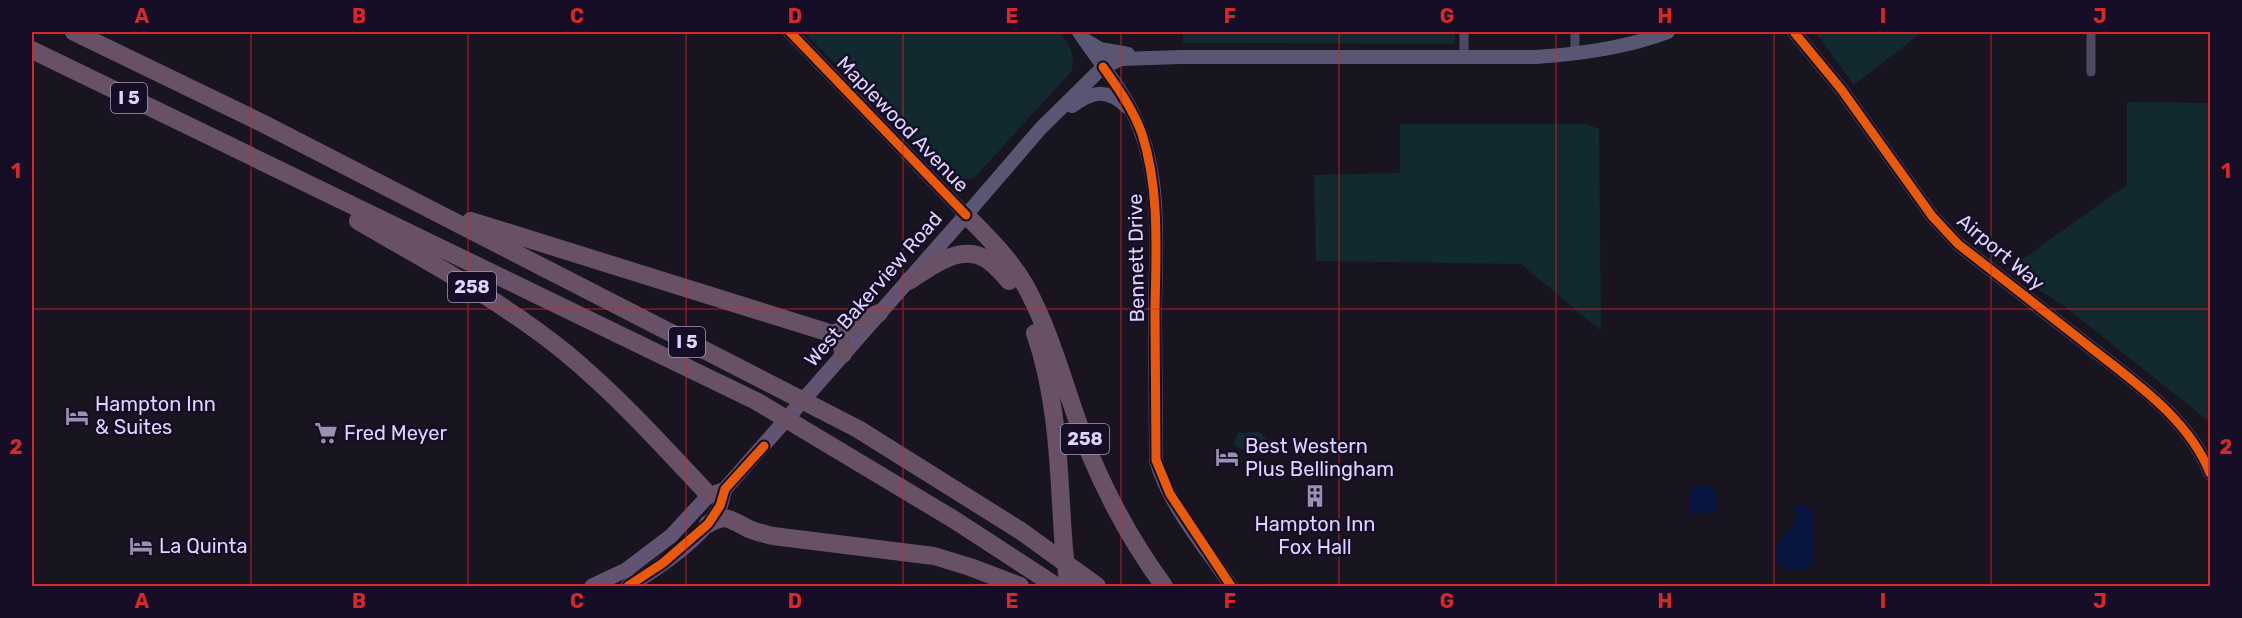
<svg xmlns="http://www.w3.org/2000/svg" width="2242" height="618" font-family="Rubik,sans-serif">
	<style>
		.green { fill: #122a2f }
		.water { fill: #091642 }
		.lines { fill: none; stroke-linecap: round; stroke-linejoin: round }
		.street { stroke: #4e4961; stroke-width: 9 }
		.secondary { stroke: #5b5574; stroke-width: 14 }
		.primary { stroke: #635372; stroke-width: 15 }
		.highway { stroke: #685067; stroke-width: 18 }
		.cycleway-casing { stroke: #160e26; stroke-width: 13 }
		.cycleway { stroke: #e8590c; stroke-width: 9 }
		.grid { fill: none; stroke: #d62828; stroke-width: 1.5; stroke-opacity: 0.55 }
		.labels { text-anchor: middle; stroke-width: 5; stroke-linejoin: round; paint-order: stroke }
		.shield { fill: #160e26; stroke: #a399be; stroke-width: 1.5 }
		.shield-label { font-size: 18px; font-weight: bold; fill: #dfd4ff }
		.street-label { font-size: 20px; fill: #dfd4ff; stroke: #160e26 }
		.poi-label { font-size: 20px; fill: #dfd4ff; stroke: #160e26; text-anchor: start }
		.neatline { fill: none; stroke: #d62828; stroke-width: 2 }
		.grid-label { font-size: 20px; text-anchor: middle; font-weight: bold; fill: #d62828 }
	</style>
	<rect width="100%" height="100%" fill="#181420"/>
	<path class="green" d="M804,32H1061C1068,45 1077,56 1071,72L974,178L960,181L946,175Z
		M1183,32H1455V44L1183,43Z
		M1815,32H1922L1854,85Z
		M2127,102L2210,103V422L2064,306L2007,270L2127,185Z
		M1400,124H1586L1599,129L1601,331L1521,264L1316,261L1314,175L1400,173Z
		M1260,432L1267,439L1253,456L1233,444L1238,433Z"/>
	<path class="water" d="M1694,486H1710L1716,491V514L1689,513L1690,494Z
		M1797,504L1811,508L1814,512V561L1804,570L1789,569L1777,563C1776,560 1775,557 1775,553C1776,535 1807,526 1793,506Z"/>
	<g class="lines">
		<path class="street" d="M1575,32V54
			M1464,56V32
			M2091,72V32"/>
		<path class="secondary" d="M790,32L966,215L1041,128L1103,67L1121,59L1180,57H1536C1581,54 1626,48 1668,32
			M1079,32C1098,61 1122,88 1136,120C1162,178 1156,247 1155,309C1155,360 1156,410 1156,460C1168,505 1206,548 1231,586
			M1794,32L1841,89L1932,216L1958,244C1999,276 2040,308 2081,340C2128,378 2187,415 2210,473
			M1087,41L1100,49L1128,54
			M1072,106C1093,91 1107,88 1127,107"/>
		<path class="primary" d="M592,586L626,570L671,536L709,495L725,489L966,215
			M628,586C658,569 703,538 720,507C722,502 723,495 725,489"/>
		<path class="highway" d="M74,32L262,123L858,429L1021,531L1097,586
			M32,50L756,401L953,519L1056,586
			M966,215C987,236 1010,259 1025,285C1053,336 1066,393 1087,447C1107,496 1133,544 1164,586
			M358,221C429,262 502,301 566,353C618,396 663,446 709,495
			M471,221L833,334L842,344L843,354
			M909,281C929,268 959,244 984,258C994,263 1001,272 1009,281
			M1035,333C1054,388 1058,447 1061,504C1063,531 1063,561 1070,586
			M833,334L879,313
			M708,524C728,513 730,520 749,529C756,532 765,534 773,536L934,556L970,567L1020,586"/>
		<g class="cycleway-casing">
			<path id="cycleway" d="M790,32L966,215
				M1794,32L1841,89L1932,216L1958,244C1999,276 2040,308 2081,340C2128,378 2187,415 2210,473
				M1103,67C1118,88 1133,109 1142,134C1160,190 1156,252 1155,310C1155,360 1156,410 1156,460L1170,494L1231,586
				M628,586L663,563L708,524L720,506L725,489L764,446"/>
		</g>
		<use href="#cycleway" class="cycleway"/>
	</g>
	<path class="grid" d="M251,32V586M468,32V586M686,32V586M903,32V586M1121,32V586M1339,32V586M1556,32V586M1774,32V586M1991,32V586M32,309H2210"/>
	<defs>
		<g id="hotel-bare" transform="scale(1.8)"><path d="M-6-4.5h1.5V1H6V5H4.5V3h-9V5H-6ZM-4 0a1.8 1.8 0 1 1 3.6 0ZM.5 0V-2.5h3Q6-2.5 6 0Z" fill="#9991b1" stroke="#160e26" stroke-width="2.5" paint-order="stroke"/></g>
		<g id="supermarket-bare" transform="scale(1.8)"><path d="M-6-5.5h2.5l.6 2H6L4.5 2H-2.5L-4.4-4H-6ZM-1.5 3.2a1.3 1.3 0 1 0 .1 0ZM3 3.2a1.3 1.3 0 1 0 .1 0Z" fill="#9991b1" stroke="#160e26" stroke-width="2.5" paint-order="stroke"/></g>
		<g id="building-bare" transform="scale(1.8)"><path d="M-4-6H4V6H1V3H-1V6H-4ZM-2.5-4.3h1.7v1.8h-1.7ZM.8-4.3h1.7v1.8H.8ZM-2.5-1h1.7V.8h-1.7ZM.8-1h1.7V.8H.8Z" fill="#9991b1" stroke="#160e26" stroke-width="2.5" paint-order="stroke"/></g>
	</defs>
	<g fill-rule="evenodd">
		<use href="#hotel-bare" x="77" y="416"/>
		<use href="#supermarket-bare" x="326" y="433"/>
		<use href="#hotel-bare" x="1227" y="457"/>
		<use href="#building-bare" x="1315" y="496"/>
		<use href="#hotel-bare" x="141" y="546"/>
	</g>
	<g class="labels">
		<g class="shield">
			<rect x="111" y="83" width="36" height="30" rx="4.5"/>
			<rect x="448" y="272" width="48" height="30" rx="4.5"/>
			<rect x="669" y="327" width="36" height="30" rx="4.5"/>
			<rect x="1061" y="424" width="48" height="30" rx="4.5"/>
		</g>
		<g class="shield-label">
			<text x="129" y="104">I 5</text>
			<text x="472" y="293">258</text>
			<text x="687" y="348">I 5</text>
			<text x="1085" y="445">258</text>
		</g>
		<g class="street-label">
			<text transform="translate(903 124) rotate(46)" y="7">Maplewood Avenue</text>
			<text transform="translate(2001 252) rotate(40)" y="7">Airport Way</text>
			<text transform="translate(1136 258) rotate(-91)" y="7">Bennett Drive</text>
			<text transform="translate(873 289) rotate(-49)" y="7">West Bakerview Road</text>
		</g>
		<g class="poi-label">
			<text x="95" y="411">Hampton Inn<tspan x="95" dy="23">&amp; Suites</tspan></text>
			<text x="344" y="440">Fred Meyer</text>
			<text x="1245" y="453">Best Western<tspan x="1245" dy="23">Plus Bellingham</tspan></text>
			<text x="1315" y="531" text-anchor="middle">Hampton Inn<tspan x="1315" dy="23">Fox Hall</tspan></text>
			<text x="159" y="553">La Quinta</text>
		</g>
	</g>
	<rect width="2242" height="618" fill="none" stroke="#160e26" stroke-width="66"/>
	<rect x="33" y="33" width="2176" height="552" class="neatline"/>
	<g class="grid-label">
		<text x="142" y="23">A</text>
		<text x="359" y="23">B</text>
		<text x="577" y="23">C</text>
		<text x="795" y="23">D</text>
		<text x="1012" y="23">E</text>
		<text x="1230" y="23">F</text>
		<text x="1447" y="23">G</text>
		<text x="1665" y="23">H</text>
		<text x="1883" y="23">I</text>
		<text x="2100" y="23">J</text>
		<text x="16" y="178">1</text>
		<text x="2226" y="178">1</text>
		<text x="16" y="454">2</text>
		<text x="2226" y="454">2</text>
		<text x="142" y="608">A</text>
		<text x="359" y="608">B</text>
		<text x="577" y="608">C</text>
		<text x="795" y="608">D</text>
		<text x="1012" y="608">E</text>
		<text x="1230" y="608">F</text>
		<text x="1447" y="608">G</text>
		<text x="1665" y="608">H</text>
		<text x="1883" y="608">I</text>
		<text x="2100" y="608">J</text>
	</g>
</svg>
